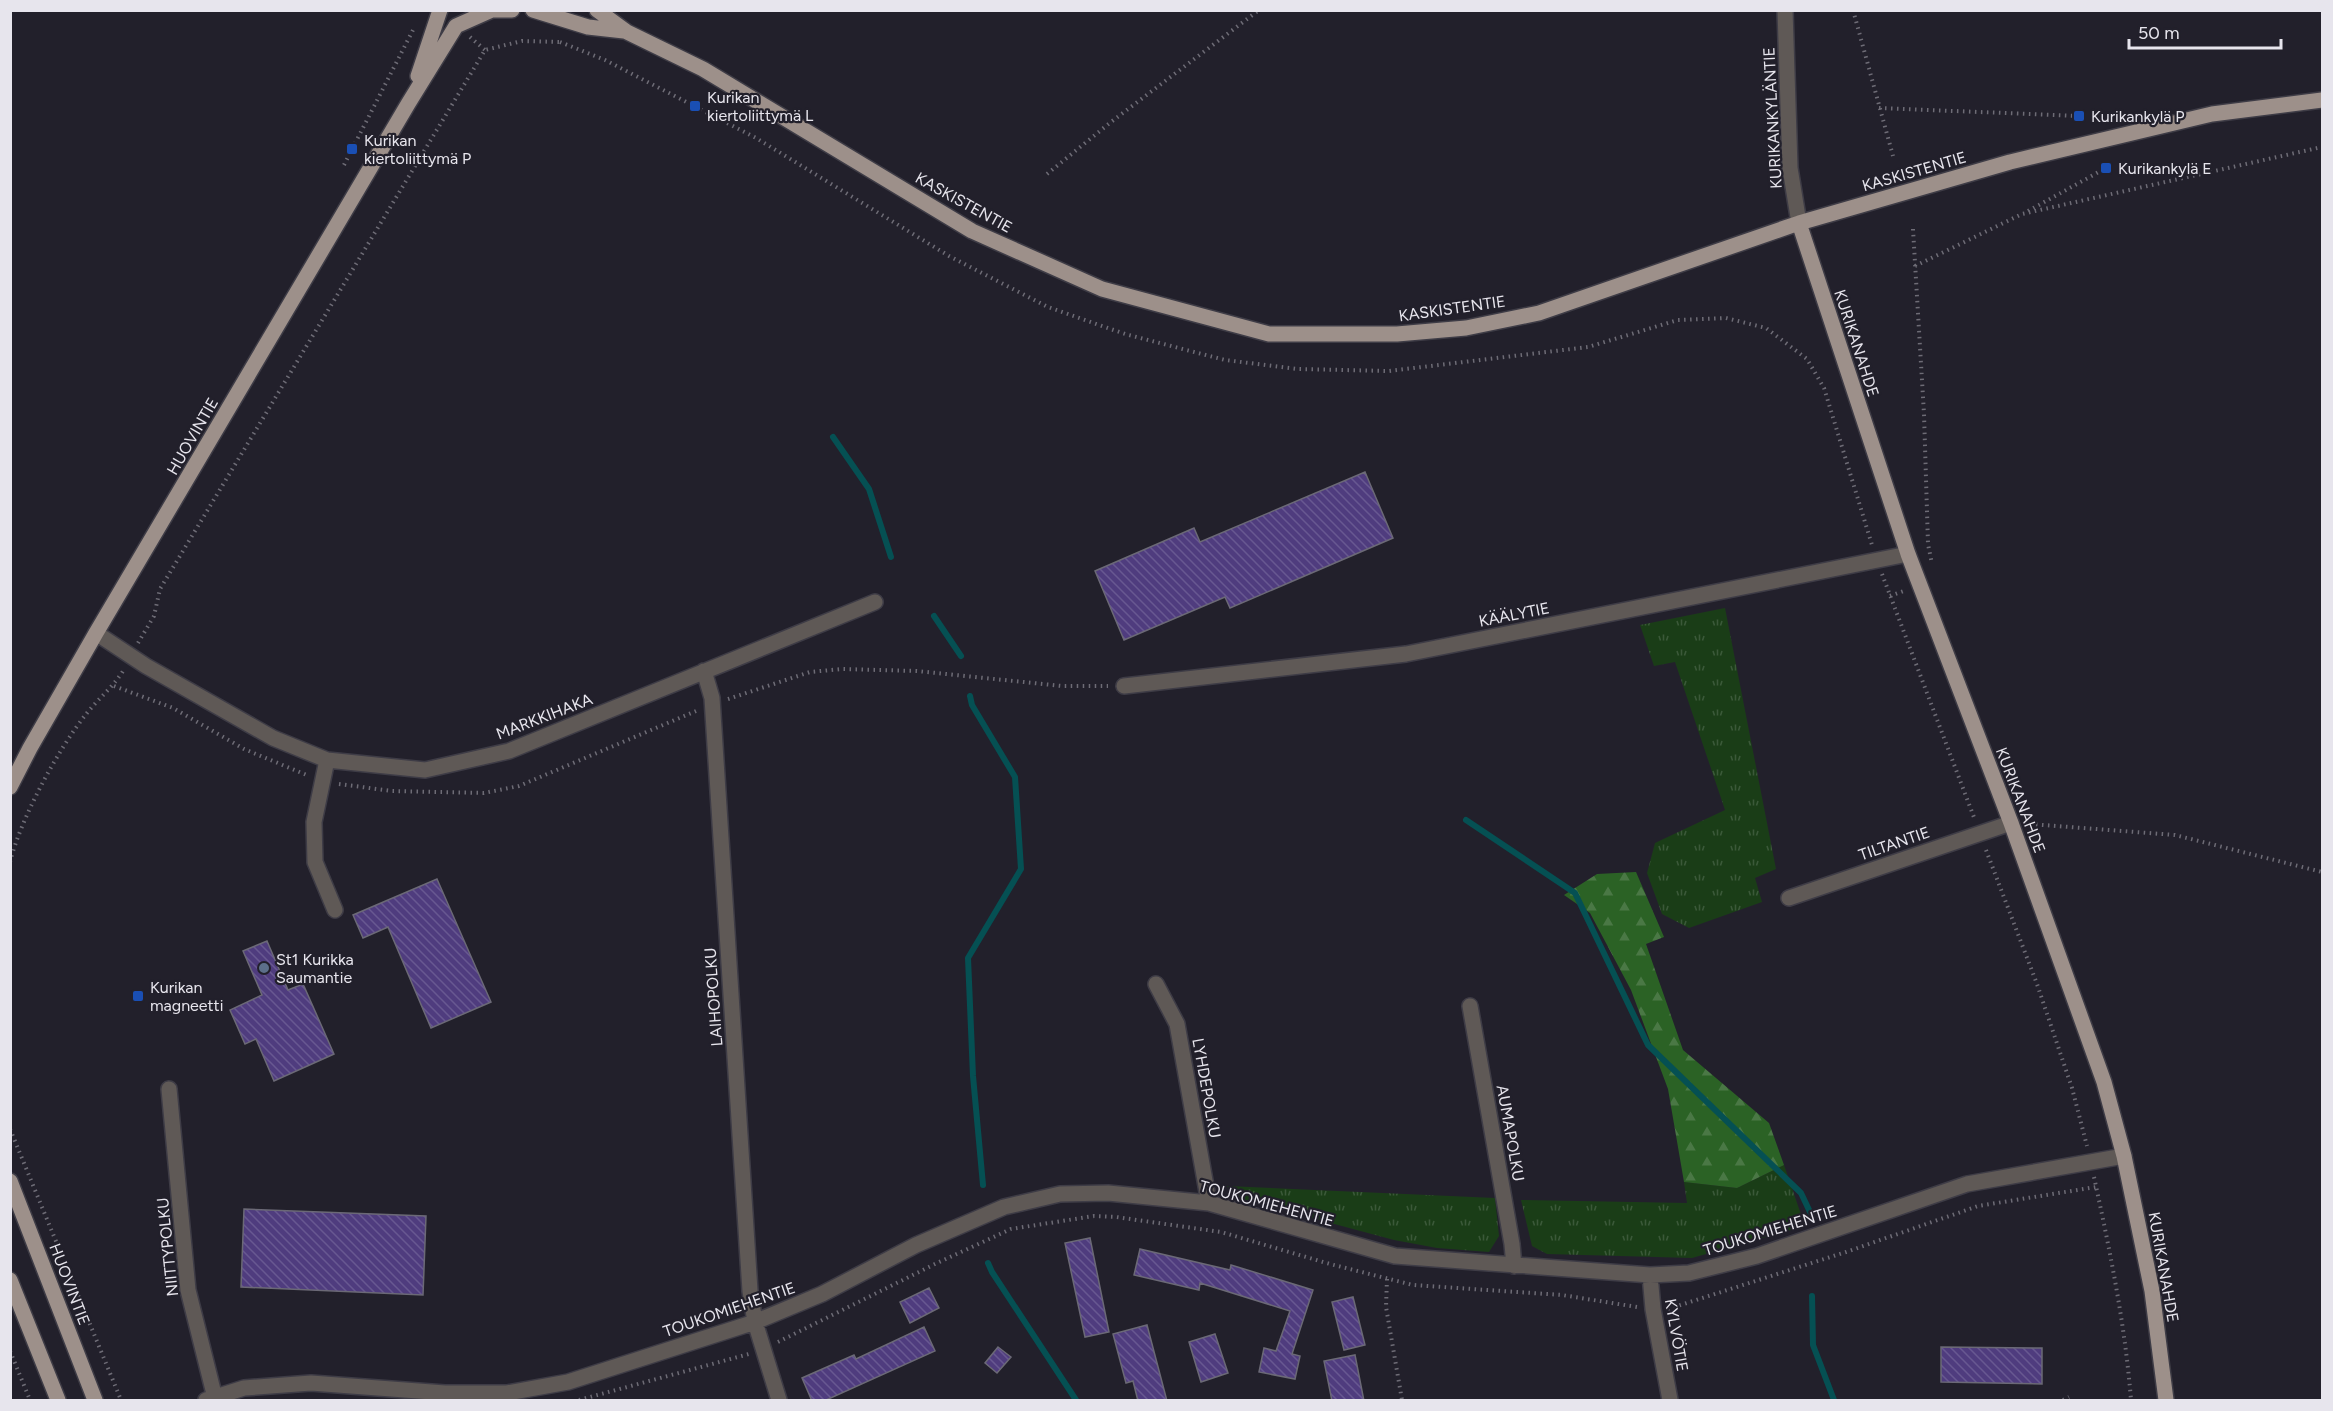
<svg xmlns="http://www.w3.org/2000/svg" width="2333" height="1411" font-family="Figtree,sans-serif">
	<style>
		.grass { fill: url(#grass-tufts) }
		.forest { fill: url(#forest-firs) }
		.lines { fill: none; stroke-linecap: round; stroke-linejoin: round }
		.stream { stroke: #055053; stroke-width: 6 }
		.building { fill: url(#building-back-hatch); stroke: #6b6976; stroke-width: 1.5 }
		.minor-casing { stroke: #3e3c46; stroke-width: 18 }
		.major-casing { stroke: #3e3c46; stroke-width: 18 }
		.path { stroke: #6e6c76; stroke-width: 4; stroke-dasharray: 1.5 4.5; stroke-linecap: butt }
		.minor { stroke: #5f5956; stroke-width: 15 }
		.major { stroke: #9d908a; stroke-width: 15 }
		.transit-dot { fill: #1a4fb4; stroke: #22202b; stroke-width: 2 }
		.service-dot { fill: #5c6f8a; stroke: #22202b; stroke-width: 2 }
		.labels { text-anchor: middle; stroke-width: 4.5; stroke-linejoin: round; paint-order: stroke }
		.poi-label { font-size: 16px; fill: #e7e5ed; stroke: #22202b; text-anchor: start }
		.street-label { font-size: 16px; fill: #e7e5ed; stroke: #22202b }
	</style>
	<defs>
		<pattern id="grass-tufts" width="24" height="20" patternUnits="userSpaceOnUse" patternTransform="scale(1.5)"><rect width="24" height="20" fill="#1a3d17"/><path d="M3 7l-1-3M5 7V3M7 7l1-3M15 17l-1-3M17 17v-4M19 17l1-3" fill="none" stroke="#3b5939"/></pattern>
		<pattern id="forest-firs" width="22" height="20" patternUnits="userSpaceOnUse" patternTransform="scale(1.5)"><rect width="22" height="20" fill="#2b6225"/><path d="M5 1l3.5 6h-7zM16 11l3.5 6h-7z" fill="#4a7845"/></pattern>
		<pattern id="building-back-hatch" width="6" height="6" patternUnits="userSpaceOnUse" patternTransform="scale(1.5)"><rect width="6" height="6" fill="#4f3c7e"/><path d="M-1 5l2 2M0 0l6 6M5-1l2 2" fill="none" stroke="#685891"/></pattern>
	</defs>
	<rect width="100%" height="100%" fill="#22202b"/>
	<path class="grass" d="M1725,608L1776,869L1755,878L1762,902L1689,928L1662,914L1647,873L1655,843L1725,810L1675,662L1654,666L1640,625Z
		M1784,1165L1805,1226L1692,1258L1547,1254L1532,1246L1521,1200L1687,1203L1684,1182L1737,1188Z
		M1227,1186L1495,1198L1499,1236L1489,1252L1437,1248L1394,1240L1234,1197Z"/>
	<path class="forest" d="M1636,872L1664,937L1646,944L1683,1050L1769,1123L1784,1165L1737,1188L1684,1182L1668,1089L1631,990L1590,913L1564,895L1597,874Z"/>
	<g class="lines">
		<path class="stream" d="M833,437L869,489L891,557
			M934,616L961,656
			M970,696L972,705L1015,777L1021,869L968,958L973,1076L983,1185
			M1466,820L1575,893L1648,1045L1801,1193L1810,1212
			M988,1263L992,1272L1076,1400
			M1812,1296L1813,1345L1834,1400"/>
	</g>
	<path class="building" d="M1365,472L1393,538L1230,608L1225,597L1124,640L1095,571L1194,528L1200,542Z
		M437,879L491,1002L431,1028L388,927L363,938L353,915Z
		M267,941L288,990L303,984L334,1054L274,1081L256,1039L245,1044L230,1010L262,995L243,951Z
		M244,1209L426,1216L423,1295L241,1287Z
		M1090,1238L1109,1332L1085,1337L1065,1243Z
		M1140,1249L1230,1270L1231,1265L1313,1290L1292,1354L1300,1356L1295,1379L1259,1372L1264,1348L1276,1351L1290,1311L1200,1283L1199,1290L1134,1275Z
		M929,1288L939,1308L910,1323L900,1302Z
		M1353,1297L1365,1345L1344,1350L1332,1302Z
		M1147,1325L1167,1401H1138L1133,1381L1126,1383L1113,1334Z
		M924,1327L935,1351L824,1401H812L802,1378L854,1355L856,1359Z
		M1215,1334L1228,1373L1201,1382L1189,1342Z
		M998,1347L1011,1357L997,1373L985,1363Z
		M1941,1347L2042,1348V1384L1941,1382Z
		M1355,1355L1364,1401H1332L1324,1361Z"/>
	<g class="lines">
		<g class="minor-casing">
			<path id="minor" d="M1785,10L1790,168L1799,223
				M96,633L146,666L273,738L327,760L425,770L509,751L875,602
				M704,671L712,698L750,1291L755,1322L779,1400
				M1124,686L1406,654L1908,554
				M327,760L314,822L315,862L335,910
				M1789,898L2011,823
				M1156,984L1177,1024L1209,1203
				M1470,1006L1512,1244L1514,1266
				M169,1089L188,1290L215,1398
				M1650,1275L1653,1309L1670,1400
				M206,1400L244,1388L311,1383L445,1393H507L568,1382L755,1322L822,1294L916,1245L1004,1207L1060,1194L1108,1193L1209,1203L1395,1256L1650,1275L1689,1273L1757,1256L1967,1184L2124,1156"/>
		</g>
		<g class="major-casing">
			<path id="major" d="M533,10L588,27L624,31
				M597,10L627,32L703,69L972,231L1102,289L1269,334H1397L1466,328L1539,313L1799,223L2010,162L2212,114L2322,100
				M418,76L440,10
				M1799,223L1908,554L2011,823L2104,1082L2124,1156L2152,1291L2166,1400
				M10,787L30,748L96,633L408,104L456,26L492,10H512
				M10,1181L95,1400
				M10,1280L58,1400"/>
		</g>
		<path class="path" d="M1853,10L1893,156
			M470,37L485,50
			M560,42L605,60L756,138L949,256L1048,307L1125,334L1225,360L1297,369L1389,371L1588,347L1678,320L1726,318L1766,328L1807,359L1824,388L1872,545
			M1879,108L2079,116
			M344,165L413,30
			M1047,174L1111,122L1259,10
			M2028,211L2106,168
			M1913,229L1924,414L1928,544L1932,564
			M1915,266L2022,214L2322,147
			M1882,574L1975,820
			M1890,596L1904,591
			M138,643L154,616L160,589L485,50L522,41L560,42L561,40
			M114,686L173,708L244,749L309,776
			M728,699L810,672L842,669L917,671L1062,686H1108
			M339,784L392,791L484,793L519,786L696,711
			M2030,824L2175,835L2322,872
			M1986,850L2037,984L2072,1088L2087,1146
			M10,862C21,818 58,749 87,713C99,698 113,687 123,671
			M10,1129L121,1400
			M2094,1177C2110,1251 2125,1324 2131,1400
			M1387,1279L1386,1307L1402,1400
			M1668,1309L1846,1252L1978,1206L2096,1187
			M778,1342L935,1264L1011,1229L1094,1216L1116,1217L1221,1232L1330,1264L1413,1285L1562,1295L1637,1307
			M10,1351L30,1400
			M579,1400L749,1354
			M2063,1400L2069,1397"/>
		<use href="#minor" class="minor"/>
		<use href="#major" class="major"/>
	</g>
	<g class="transit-dot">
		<rect x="689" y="100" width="12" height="12" rx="3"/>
		<rect x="2073" y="110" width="12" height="12" rx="3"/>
		<rect x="346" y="143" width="12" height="12" rx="3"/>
		<rect x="2100" y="162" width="12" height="12" rx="3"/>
		<rect x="132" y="990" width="12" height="12" rx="3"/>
	</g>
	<circle class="service-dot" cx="264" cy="968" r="6"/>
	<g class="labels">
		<g class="poi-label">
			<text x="707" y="103">Kurikan<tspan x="707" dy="18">kiertoliittymä L</tspan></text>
			<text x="2091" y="122">Kurikankylä P</text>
			<text x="364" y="146">Kurikan<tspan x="364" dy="18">kiertoliittymä P</tspan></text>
			<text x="2118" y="174">Kurikankylä E</text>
			<text x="276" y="965">St1 Kurikka<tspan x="276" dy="18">Saumantie</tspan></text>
			<text x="150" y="993">Kurikan<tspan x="150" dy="18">magneetti</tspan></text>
		</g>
		<g class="street-label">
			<text transform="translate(1772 118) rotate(-93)" y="6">KURIKANKYLÄNTIE</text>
			<text transform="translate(1914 171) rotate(-16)" y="6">KASKISTENTIE</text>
			<text transform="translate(964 202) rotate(29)" y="6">KASKISTENTIE</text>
			<text transform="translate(1452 308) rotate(-8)" y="6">KASKISTENTIE</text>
			<text transform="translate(1857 343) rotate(72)" y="6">KURIKANAHDE</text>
			<text transform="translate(192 436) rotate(-60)" y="6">HUOVINTIE</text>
			<text transform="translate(1514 614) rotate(-11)" y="6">KÄÄLYTIE</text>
			<text transform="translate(544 716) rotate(-21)" y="6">MARKKIHAKA</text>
			<text transform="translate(2021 800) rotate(69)" y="6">KURIKANAHDE</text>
			<text transform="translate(1894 843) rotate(-19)" y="6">TILTANTIE</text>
			<text transform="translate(713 997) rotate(-94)" y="6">LAIHOPOLKU</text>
			<text transform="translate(1207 1088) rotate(80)" y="6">LYHDEPOLKU</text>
			<text transform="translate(1511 1133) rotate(80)" y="6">AUMAPOLKU</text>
			<text transform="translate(1267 1203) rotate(15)" y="6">TOUKOMIEHENTIE</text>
			<text transform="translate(1770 1230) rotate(-17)" y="6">TOUKOMIEHENTIE</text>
			<text transform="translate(167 1247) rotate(-96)" y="6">NIITTYPOLKU</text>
			<text transform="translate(2164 1267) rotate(80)" y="6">KURIKANAHDE</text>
			<text transform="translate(70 1284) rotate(69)" y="6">HUOVINTIE</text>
			<text transform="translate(729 1309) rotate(-19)" y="6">TOUKOMIEHENTIE</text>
			<text transform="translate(1677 1335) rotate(80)" y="6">KYLVÖTIE</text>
		</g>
	</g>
	<rect width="2333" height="1411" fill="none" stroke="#e7e5ed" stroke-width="24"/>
	<path d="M2129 39v9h152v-9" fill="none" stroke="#e7e5ed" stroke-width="3"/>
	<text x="2138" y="39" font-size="18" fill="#e7e5ed" stroke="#22202b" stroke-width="4.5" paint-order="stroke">50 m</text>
</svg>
